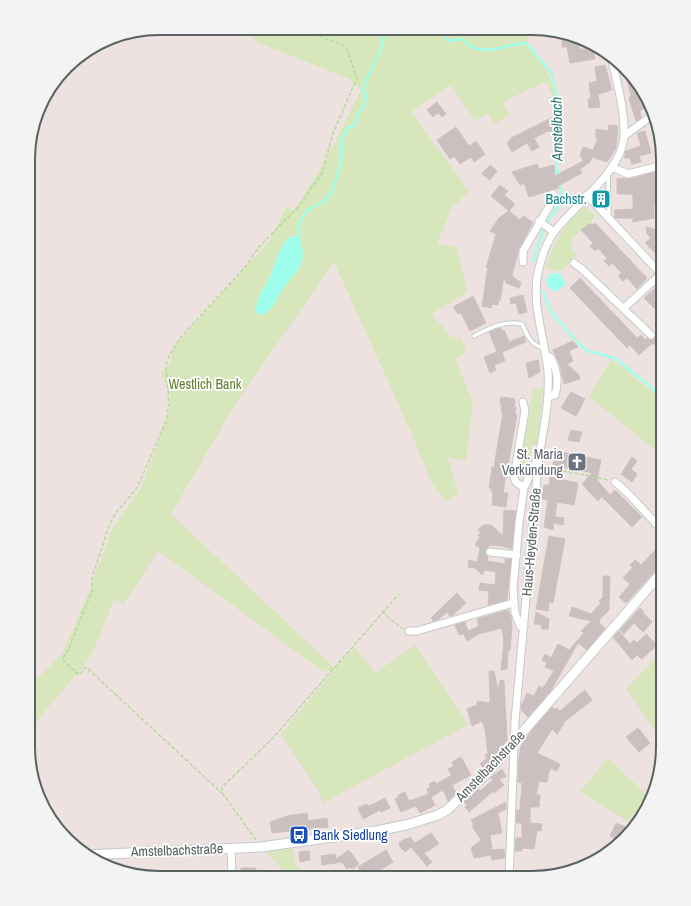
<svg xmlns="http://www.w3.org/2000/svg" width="691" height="906" font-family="'Archivo Narrow',sans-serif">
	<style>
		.green { fill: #d7e7bb }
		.water { fill: #9fffec }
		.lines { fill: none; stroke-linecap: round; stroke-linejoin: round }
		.stream { stroke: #9fffec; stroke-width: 2.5 }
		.building { fill: #cac0c0; stroke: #d2c0bf }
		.service-casing { stroke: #c3caca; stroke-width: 5.5 }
		.minor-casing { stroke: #c3caca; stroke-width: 9 }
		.tertiary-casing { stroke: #c3caca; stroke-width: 11 }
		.path { stroke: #b4da9d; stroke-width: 1.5; stroke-dasharray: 4 2; stroke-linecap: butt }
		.service { stroke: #fff; stroke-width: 3.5 }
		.minor { stroke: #fff; stroke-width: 7 }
		.tertiary { stroke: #fff; stroke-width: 9 }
		.labels { text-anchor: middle; stroke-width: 3.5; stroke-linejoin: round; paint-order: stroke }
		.culture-label { font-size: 14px; fill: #0d838f; stroke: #fff; text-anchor: end }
		.park-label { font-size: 14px; fill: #5d7f2d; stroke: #fff }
		.worship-label { font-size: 14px; fill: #5b616d; stroke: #fff; text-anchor: end }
		.street-label { font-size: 14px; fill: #596362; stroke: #fff }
		.transit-label { font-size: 14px; fill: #164399; stroke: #fff; text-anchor: start }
		.water-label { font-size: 15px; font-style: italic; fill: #2a8075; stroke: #fff }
		.rim { fill: none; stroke: #596362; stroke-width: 2 }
	</style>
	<rect width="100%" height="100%" fill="#eee2e1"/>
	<path class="green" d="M242,28L521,29L529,38L527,42L519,44C537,43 553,83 557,98L554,100L546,81L503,102L510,115L494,124L488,114L475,121L451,85L411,112L469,191L451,209L437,244L457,247L467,292L432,314L451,337L461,339L466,351L464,354L455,358L473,403L466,460L448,458L458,493L447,502L432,484L410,430L334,262L236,403L171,514L335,668L355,647L375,673L415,645L468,725L323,803L319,792L281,734L335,669L324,672L158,551L124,604L114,599L93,652L83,667L28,731V687L62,654L89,592L112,529L141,488L170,410V394L161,372L170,365L173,348L269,242L287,205L293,212L327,158L361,90L352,80L259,43Z
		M586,207L596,216L570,241L573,245L571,248L576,255L562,271L545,269C550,251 568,214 586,207Z
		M611,360L627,369L633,377L663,399V456L589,397Z
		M543,388L538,443L532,445L530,463L524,480L519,476L533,389Z
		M663,651V742L626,689Z
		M608,758L649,797L641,820L634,825L580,792Z
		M293,848L295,864L308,877H289L264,850Z"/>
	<path class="water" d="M291,236C300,236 301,239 302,247C307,268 291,276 281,292C277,299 272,311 264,314C260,315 258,314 256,312C255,297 266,287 271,274C277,260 279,246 291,236Z
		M560,273L566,284L556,292L548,287L546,279L550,274Z"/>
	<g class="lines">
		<path class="stream" d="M453,29L446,34L448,41L462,39C465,41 467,43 469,45C487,57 508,43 526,43L551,72L559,103L555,126L554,139L558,178
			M548,221L562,202L559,183
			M299,237V223L308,210L326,200L333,189L341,162L342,138L348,128L355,125L358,114L364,106L366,96L363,90C368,70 383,55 384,33
			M533,261L543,231
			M543,292L551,312L579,344L588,351L615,358L663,397"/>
	</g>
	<path class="building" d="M562,34L579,41V49H593L595,59L570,63L567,47H562Z
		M605,65L612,90L598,94L600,107L589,108L588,99H591L589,83L597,81L595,67Z
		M625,72L643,94L647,108L640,110L641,118L636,121L629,98L631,95Z
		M437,102L446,114L442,117L438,113L433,117L427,110Z
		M555,116L552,132L548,131L534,138L539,147L532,151L527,143L512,152L507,143L511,138Z
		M609,125L618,126L616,148L607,162L592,157L590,162L580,169L582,173L558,186L559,188L529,197L524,183L520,185L512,172L537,164L539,169L554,165L555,176L583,161L580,155L583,147L593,150L598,138H596V129L608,131Z
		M456,127L469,146L476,141L485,154L474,162L471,157L460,164L454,156L450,159L437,140Z
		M645,131L651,153L639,156L641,162L632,164L630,158H624L626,151L641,146L637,133Z
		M490,165L497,171L490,180L482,174Z
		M663,170V175L655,177L662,203L654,204V218L633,222V218H615V210L633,209V194H617V178L629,179Z
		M500,185L508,191L504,195L515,204L509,211L491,196Z
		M509,211L520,220L523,216L533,222L519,249L512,275L515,279L521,282L519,288L506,283L504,276L500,301L498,300V305L492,304L491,308L482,306L488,267L486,268L496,234L490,231L499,218Z
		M590,223L592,225L595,223L647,278L637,289L627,278L623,281L618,276L622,273L612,263L609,266L604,261L607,258L598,248L595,251L590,246L593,243L581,230Z
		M646,227L654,229L663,239V259H657V255L645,243L651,238L647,234Z
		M580,278L637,338L641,335L645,340L647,338L652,340L656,337V333L661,339L657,344H651L639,355L630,345L627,348L570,288Z
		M655,288L663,297V317L644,298Z
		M523,295L527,312L519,314L516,303L511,304L510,298Z
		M473,296L486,323L470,331L461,313L458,314L453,307Z
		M500,328L502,331L504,330L509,342L524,336L526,342L502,352L505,361L494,365L496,370L490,373L484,357L497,352L489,332Z
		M573,341L578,347L569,351L573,361L567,364L579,375L580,379L564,384L560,365L553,350Z
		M538,360L540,372L529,378L526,363Z
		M571,392L585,399L576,416L561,408Z
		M501,397L515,399L514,407H516L515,414L517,415L508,466H507L503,493H508L506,507L492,505L493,492L491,491L492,488H489L492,467H494L503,413L501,412L502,405L500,404Z
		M571,430L582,432L579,442L568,440Z
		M556,451L601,460L597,480L610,495L615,490L642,517L632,527L602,497L598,501L582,484L592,473L553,465Z
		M632,457L637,461L631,469L637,474L632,482L621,474Z
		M550,477L578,483L574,505L557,502L555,517L564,518L563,525L554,523L553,530L544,527L548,500L542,499L544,485H549Z
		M504,510L516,511L512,549L502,546L490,545L485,552L488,557L487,561L505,564V559H511L507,600L488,605L489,591L479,590L480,583L495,585L496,572L485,570L482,575L475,568L468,567L469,560L477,562L480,548L475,545L480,537L478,535L481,533L478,530L483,525H491L503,536Z
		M549,536L565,539L553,603L549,602L548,611L536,609Z
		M658,547L663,551V556L654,566L657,569L626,603L619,597L630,584L623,578L633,567L630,565L635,560L641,565Z
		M603,576H610L609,610L599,620L600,623L597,622L605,628L587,650L578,643L550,692L528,717L521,710L522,704L527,693L534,696L539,686L543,688L554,671L545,667L547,663L542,660L545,654L551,658L558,644L569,650L584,633L581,631L591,621L569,616L572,607L591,614L601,603L599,601L603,597Z
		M457,593L466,603L453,615L450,616L447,612L439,619L433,621L431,618L432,617Z
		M640,608L644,612L643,613L652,622L643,632L634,623L624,634L620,630Z
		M508,610L511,617L512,627L510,650L508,651L507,669L501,670L504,642L502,628L479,634L467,641L464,634L459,635L455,625L465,622L468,631L479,626L477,619Z
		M536,612L549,619L548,629H541L542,625L534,624Z
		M619,631L630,644L634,640L637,643L646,634L657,645L642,659L637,655L632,660L613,637Z
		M489,671H494L498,691L500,680L504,681L507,740L484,768L480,764L487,758L485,755L488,754L485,729L482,721L472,726L467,709L477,705V701L490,703Z
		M585,690L592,700L563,723L564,724L557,734L552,729L537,753L560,764L557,771L550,768L547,782L539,781L536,795H540L539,807H530V823L542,824L541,831L537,830L534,849L522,848V851H515L516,838H522V823H516L517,810H520L522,783L518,782L519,757L521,746L530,733L552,707L555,710L556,708L560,711Z
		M638,728L650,743L639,752L626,737Z
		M461,757L471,775L452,785L456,793L448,801L443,790L431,797L435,805L420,813L416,806L401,812L395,799L399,797L398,795L405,792L409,801L429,794L427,789L431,787L429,784L435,781L436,784L452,775L448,769L454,766L452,762Z
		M502,769L506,777L499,779L504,785L494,793L493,791L469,812L465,807L467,805L464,802L478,789L480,791L494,779L490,778Z
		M385,798L390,808L381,812L380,810L363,819L358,808L366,804L369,806Z
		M506,802V809L498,813L502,833L490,835L492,850L504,849L505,858L492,860L491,855L474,858L471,848L481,840L472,826L474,824L471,820Z
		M307,813L308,821L327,818L328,827L272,833L270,822L287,816Z
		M616,823L630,829L618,840L610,836Z
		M431,833L439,844L424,853L432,862L427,866L411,847L405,852L400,847L399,843L406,838L408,839L410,837L415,843Z
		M349,850L359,864L352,869L350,867L347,869L342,862L322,865L321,856L335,854L336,859Z
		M386,850L393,862L374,874L372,870L364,875L358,867Z
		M309,851L310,860L300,862L299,852Z
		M241,868H256V876L241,877Z"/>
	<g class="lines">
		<g class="service-casing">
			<path id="service" d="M608,174L609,217
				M474,336C490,328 504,320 522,324C528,336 530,345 544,348"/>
		</g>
		<g class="minor-casing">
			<path id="minor" d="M624,136L653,115
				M612,167L628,174L663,165
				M587,195L663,276
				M539,221L554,232
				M523,262V251L553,200V194
				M574,263L582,269L651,335
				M624,308L661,274
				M545,355L551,358C557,369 559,383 555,395L548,397
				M523,402L525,411L514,477L516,482L524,488
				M615,482C633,496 647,515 663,531
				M490,552L517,555
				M524,627L520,626L515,613L513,589L519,523L524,488L536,461
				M409,631H417L513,603
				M231,848L232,877
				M509,878L515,721L538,465C542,434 550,405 548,372C545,338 530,302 539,268C542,256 547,242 554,232C575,204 623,171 624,135C625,108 616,81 611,55"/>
		</g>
		<g class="tertiary-casing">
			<path id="tertiary" d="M85,855L261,847L376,831L406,825L438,815L447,810L487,773L663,571"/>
		</g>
		<path class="path" d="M561,196L569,193
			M545,467L608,480
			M382,612L403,629
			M223,794L86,667L79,675L62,659L69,648L92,591V578L109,526L115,514L137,488L167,419L169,403L166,366L169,356L181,337L247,265L258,248L299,206L322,173L333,133L357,78L347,50L343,45L298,28
			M256,840L223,794L222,787L272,739L399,594"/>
		<use href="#service" class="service"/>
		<use href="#minor" class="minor"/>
		<use href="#tertiary" class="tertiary"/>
	</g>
	<defs>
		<g id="building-square" transform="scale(1)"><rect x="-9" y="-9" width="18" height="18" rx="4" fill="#0f9aa8" stroke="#fff"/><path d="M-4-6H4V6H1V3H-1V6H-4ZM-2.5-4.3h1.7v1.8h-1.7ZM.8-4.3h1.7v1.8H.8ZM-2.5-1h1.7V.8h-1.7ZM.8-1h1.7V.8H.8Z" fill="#fff"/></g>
		<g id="church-square" transform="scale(1)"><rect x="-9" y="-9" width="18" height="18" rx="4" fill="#6b7280" stroke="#fff"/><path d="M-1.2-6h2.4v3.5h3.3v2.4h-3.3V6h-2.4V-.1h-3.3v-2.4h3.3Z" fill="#fff"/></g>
		<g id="bus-square" transform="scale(1)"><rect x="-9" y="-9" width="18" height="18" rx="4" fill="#1a4fb4" stroke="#fff"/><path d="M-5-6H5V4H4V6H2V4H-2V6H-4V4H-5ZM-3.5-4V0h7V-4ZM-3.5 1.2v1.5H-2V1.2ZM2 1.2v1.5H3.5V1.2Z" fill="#fff"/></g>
	</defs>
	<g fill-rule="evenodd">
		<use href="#building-square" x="601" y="199"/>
		<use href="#church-square" x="577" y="462"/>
		<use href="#bus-square" x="299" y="835"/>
	</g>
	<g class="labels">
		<g class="culture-label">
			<text x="587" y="204">Bachstr.</text>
		</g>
		<g class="park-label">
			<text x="205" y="389">Westlich Bank</text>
		</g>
		<g class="worship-label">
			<text x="563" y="459">St. Maria<tspan x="563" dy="16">Verkündung</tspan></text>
		</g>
		<g class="street-label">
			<text transform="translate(531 542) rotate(-85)" y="5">Haus-Heyden-Straße</text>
			<text transform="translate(490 766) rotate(-46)" y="5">Amstelbachstraße</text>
			<text transform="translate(177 850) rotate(-2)" y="5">Amstelbachstraße</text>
		</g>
		<g class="transit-label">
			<text x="313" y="840">Bank Siedlung</text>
		</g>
		<g class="water-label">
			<text transform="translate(557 129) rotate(-91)" y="5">Amstelbach</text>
		</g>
	</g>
	<path d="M0 0H691V906H0ZM159 35H532A124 124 0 0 1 656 159V747A124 124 0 0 1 532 871H159A124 124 0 0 1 35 747V159A124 124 0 0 1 159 35Z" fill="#f2f3f2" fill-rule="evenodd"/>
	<path class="rim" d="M159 35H532A124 124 0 0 1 656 159V747A124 124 0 0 1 532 871H159A124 124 0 0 1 35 747V159A124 124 0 0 1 159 35Z"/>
</svg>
